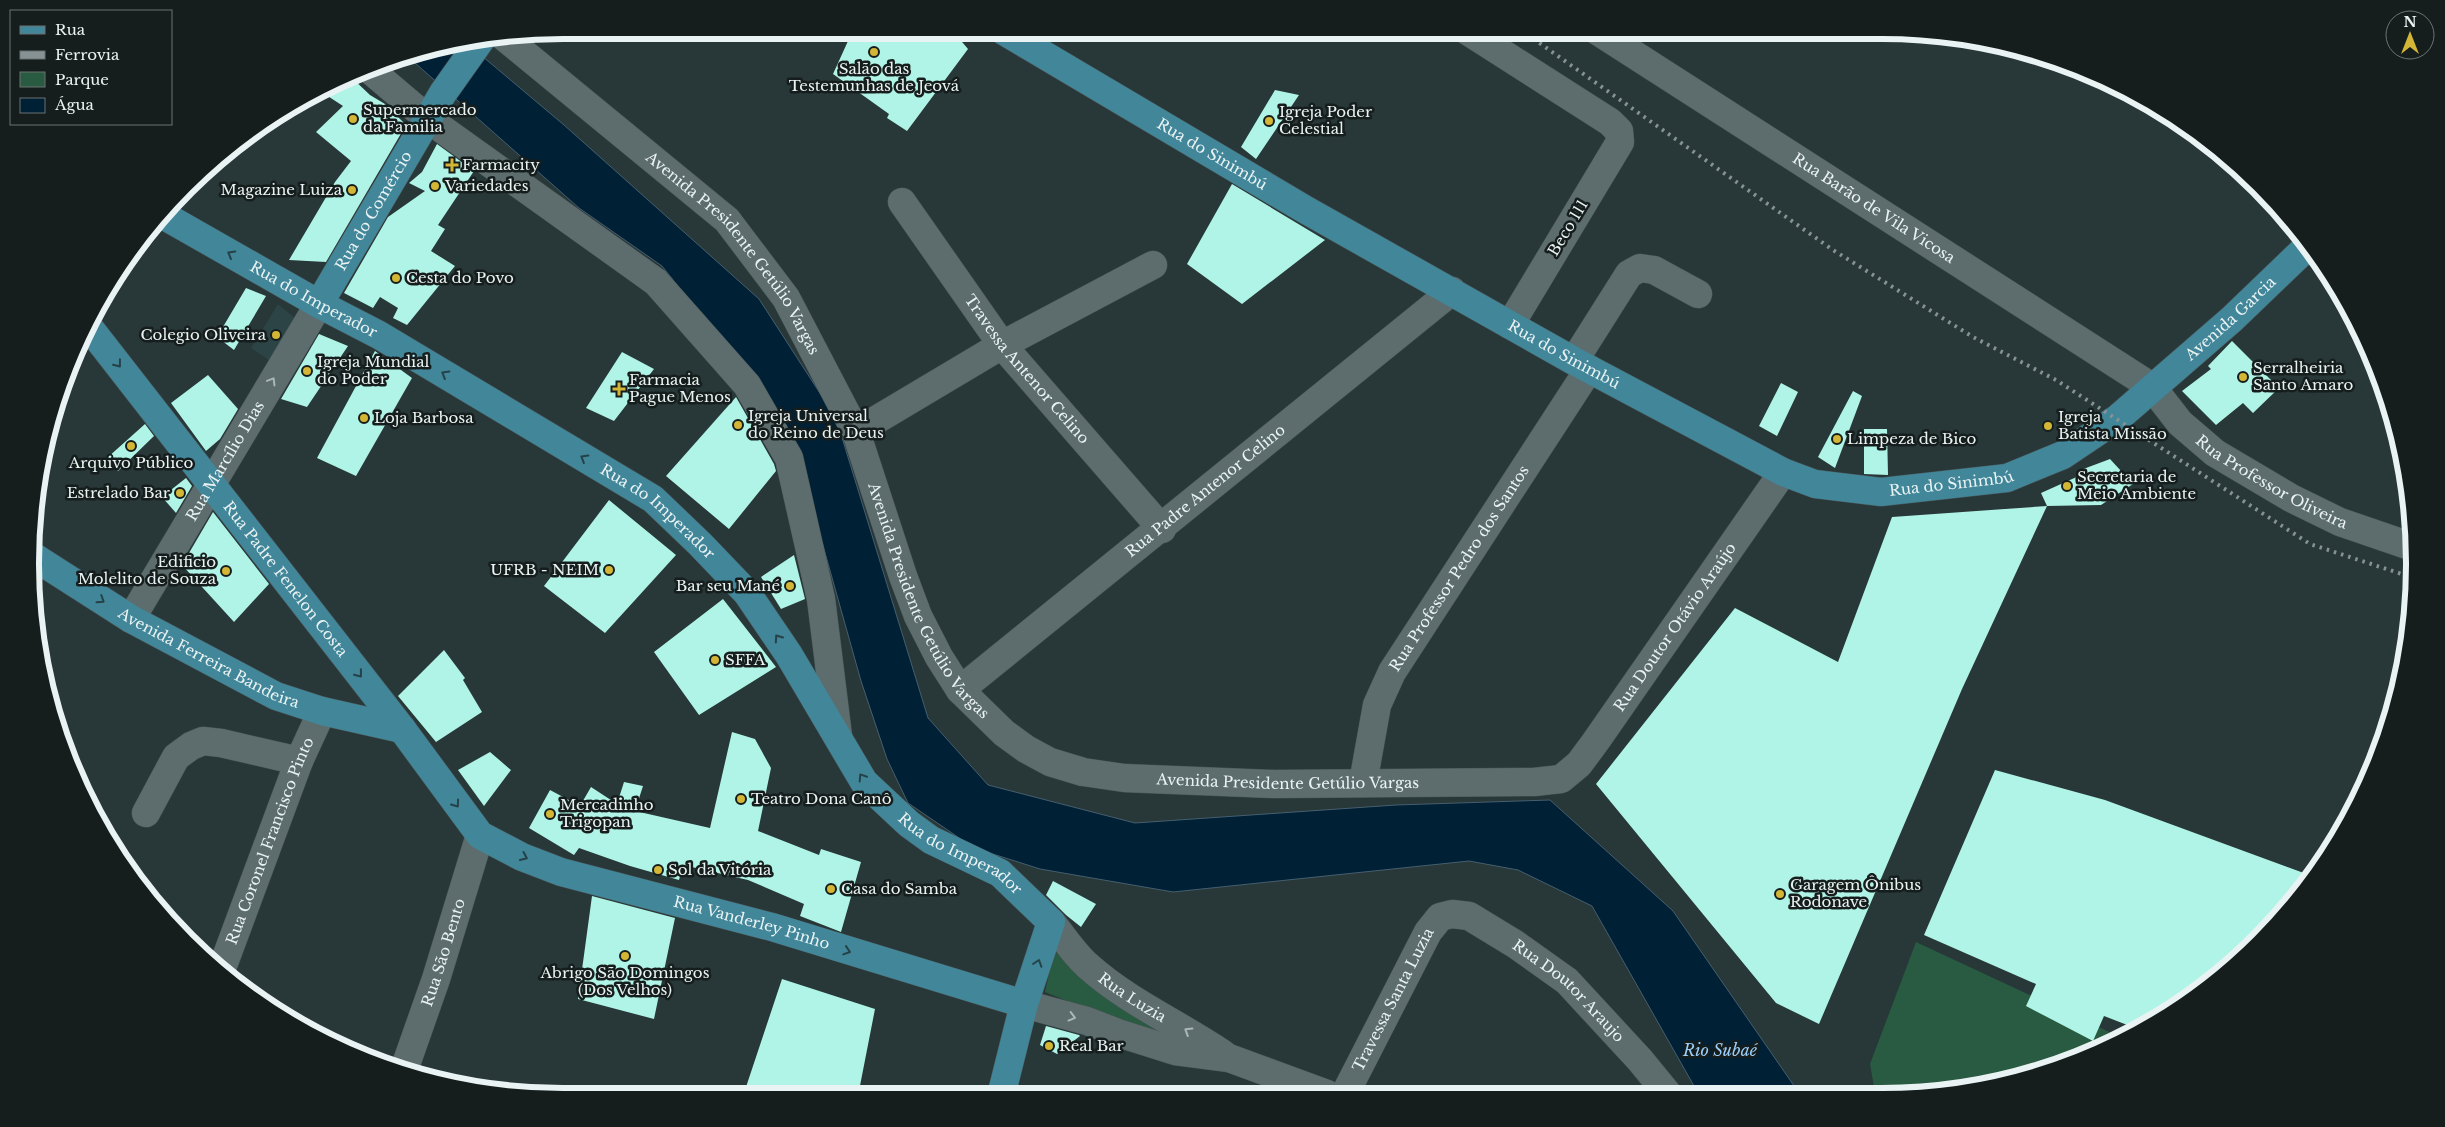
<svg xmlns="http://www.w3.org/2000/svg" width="2445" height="1127" font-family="'Libre Baskerville',serif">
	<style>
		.built { fill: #2c4446 }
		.green { fill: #285b41 }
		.water { fill: #002036; stroke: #465f6f }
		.building { fill: #aff4e6 }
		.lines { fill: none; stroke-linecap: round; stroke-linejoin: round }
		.minor-casing { stroke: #495556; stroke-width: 29 }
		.major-casing { stroke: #495556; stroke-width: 29 }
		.minor { stroke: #5d6d6e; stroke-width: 28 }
		.major { stroke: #418699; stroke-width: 28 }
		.rail { stroke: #869293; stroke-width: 4; stroke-dasharray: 2.5 5; stroke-linecap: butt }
		.oneway { stroke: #254248 }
		.oneway2 { stroke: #abb7b7 }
		.poi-dot { fill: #d3b635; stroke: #161d1d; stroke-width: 2 }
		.labels { text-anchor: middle; stroke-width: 5; stroke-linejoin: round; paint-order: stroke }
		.poi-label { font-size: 15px; fill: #eaf3f3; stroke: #161d1d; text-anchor: start }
		.street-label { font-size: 15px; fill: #eaf3f3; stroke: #161d1d }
		.water-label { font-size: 16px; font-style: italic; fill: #9acef8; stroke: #161d1d }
		.rim { fill: none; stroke: #eaf3f3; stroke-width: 6 }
	</style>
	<rect width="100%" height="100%" fill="#283738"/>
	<path class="built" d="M278,304L301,323L273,363L251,348Z"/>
	<path class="green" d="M1916,942L2120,1037L2086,1056L1951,1092L1875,1093L1870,1064Z
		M1054,951L1100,992L1181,1030L1187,1050L1045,992Z"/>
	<path class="water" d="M463,40L564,125L759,299L836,418L928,718L988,785L1135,823L1396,805L1550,800L1673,911L1799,1093H1698L1592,906L1518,870L1469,861L1173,892L1040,869L974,848L908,803L887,759L861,681L815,517L781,416L662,266L579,208L406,55Z"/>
	<path class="building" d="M853,30H952L968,49L907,131L887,118L889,114L833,74Z
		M351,77L370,95L385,104L406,125L326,262L289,260L335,182L351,161L316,132L343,106L320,91Z
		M1275,90L1299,95L1256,159L1241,147Z
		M437,144L474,171L438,225L445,229L431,251L455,266L407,325L393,318L398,308L380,297L373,308L344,293L388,217L425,191L409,183L422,172Z
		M1232,184L1325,240L1242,304L1187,264Z
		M246,288L266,296L234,350L217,337Z
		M319,334L348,346L307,407L281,399Z
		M2232,341L2279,388L2253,413L2243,403L2216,425L2182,391L2211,369L2208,366Z
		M375,351L412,378L356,476L317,458Z
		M622,352L654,369L614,421L586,408Z
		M208,375L238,409L220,439L206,451L171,403Z
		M1781,383L1798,392L1777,436L1759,426Z
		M1853,391L1862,396L1835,468L1818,457Z
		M736,397L774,464L776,471L729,529L666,476Z
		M145,424L154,436L118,471L107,458Z
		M1864,429H1887L1888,475L1864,474Z
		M2110,459L2133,484L2101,505L2047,506L2041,493L2081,475L2078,471Z
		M186,478L192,486L176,513L162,497Z
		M609,500L676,555L605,633L544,586Z
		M2047,506L1962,689L1819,1024L1776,1003L1596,784L1735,608L1838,662L1892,517Z
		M213,512L269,584L234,622L182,565Z
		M794,555L805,599L781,609L761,577Z
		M723,599L776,667L699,715L654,652Z
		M444,650L465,678L463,680L482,712L436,742L398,696Z
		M732,732L755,739L771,768L758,831L819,855L821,849L861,862L841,932L800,916L804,904L748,880L683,865L679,880L630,866L579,848L574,855L529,828L550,790L580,806L591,787L617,804L624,782L643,786L635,811L710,828Z
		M490,752L511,770L484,806L458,770Z
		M1995,770L2105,800L2312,876L2305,888L2206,987L2135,1028L2104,1016L2093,1041L2026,1006L2036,984L1924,935Z
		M1053,881L1096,904L1081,927L1066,915L1046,895Z
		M592,896L675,918L654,1019L578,999Z
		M782,979L875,1009L858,1096H743Z
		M1046,1026L1079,1035L1080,1036L1057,1054L1040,1045Z"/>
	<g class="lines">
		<g class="minor-casing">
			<g id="minor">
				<path d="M1466,30L1610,122L1619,131L1620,142L1510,325"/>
				<path id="s1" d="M1596,30L2152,387L2180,423L2215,453L2291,498L2340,522L2413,547"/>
				<path id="s2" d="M503,36L727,220L786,298L856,432L903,576L918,616L939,657L960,690L1004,733L1026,749L1050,762L1083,772L1124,778L1274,784L1534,782L1561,779L1579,764L1596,741L1783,472"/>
				<path d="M369,69L428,119L656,282L747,385L789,458L821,599L838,736"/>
				<path id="s3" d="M902,202L1002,345L1162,529"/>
				<path d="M1574,361L1629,274L1640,268L1654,270L1698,294"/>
				<path d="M856,432L1002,345L1153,265"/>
				<path id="s4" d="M131,619L319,304"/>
				<path id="s5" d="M960,690L1452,291"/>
				<path id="s6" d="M1363,783L1377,705L1392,672L1589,369"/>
				<path d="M146,813L176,757L191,746L203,741L221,743L299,761"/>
				<path id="s7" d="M1051,922C1063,936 1074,954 1088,966C1128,1002 1179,1024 1223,1054"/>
				<path id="s8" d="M221,971L299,761L322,711"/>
				<path d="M1024,1004L1087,1021L1118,1033L1175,1051L1229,1058L1327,1094"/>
				<path id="s9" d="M404,1070L436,979L480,835"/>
				<path id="s10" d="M1345,1094L1428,932L1440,917L1452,914L1469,916L1515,944L1567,981L1640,1060L1667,1093"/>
			</g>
		</g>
		<g class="major-casing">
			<g id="major">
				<path id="s11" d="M1002,30L1306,210L1574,361L1783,472L1815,484L1881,492L2007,478L2063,455L2118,418L2232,319L2308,246"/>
				<path id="s12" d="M161,214L319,304L379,335L653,499L700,544L747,593L789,655L864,782L909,824L931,840L1000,873L1051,922L1024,1004L1001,1096"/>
				<path id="s13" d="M319,304L443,93L482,38"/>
				<path id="s14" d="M88,326L402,729L480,835L522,857L561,872L772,927L1024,1004"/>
				<path id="s15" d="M31,555L131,619L276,696L322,711L402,729"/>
			</g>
		</g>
		<use href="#minor" class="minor"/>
		<use href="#major" class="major"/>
		<path class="rail" d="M1521,30L1833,250L1973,337L2056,380L2310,544L2414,578"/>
	</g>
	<defs><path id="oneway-chevron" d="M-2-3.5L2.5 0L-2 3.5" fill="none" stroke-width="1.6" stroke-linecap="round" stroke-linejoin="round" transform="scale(1.25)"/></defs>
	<g class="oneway">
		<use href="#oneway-chevron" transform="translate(231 254) rotate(-150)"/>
		<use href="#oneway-chevron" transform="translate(118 364) rotate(52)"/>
		<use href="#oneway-chevron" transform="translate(445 374) rotate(-149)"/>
		<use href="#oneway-chevron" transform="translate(584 458) rotate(-149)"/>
		<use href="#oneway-chevron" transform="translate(101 600) rotate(33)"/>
		<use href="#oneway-chevron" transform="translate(778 638) rotate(-125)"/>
		<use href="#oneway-chevron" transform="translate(359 674) rotate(52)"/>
		<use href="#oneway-chevron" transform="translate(862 777) rotate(-123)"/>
		<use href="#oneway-chevron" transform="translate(456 804) rotate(54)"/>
		<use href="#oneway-chevron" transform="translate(524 857) rotate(24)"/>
		<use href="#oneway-chevron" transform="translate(847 951) rotate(18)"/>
		<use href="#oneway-chevron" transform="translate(1038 963) rotate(-72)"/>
	</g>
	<g class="oneway2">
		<use href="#oneway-chevron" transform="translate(272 381) rotate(-59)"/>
		<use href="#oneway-chevron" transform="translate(1072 1017) rotate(15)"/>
		<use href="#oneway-chevron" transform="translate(1188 1031) rotate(-148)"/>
	</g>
	<g class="poi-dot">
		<circle cx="874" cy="52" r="5"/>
		<circle cx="353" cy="119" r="5"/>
		<circle cx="1269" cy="121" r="5"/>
		<path d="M449.5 157.5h5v5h5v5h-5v5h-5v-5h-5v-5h5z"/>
		<circle cx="435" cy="186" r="5"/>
		<circle cx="352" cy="190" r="5"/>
		<circle cx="396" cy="278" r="5"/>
		<circle cx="276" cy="335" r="5"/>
		<circle cx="307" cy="371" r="5"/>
		<circle cx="2243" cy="377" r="5"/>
		<path d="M616.5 381.5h5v5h5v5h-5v5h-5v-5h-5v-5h5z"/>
		<circle cx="364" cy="418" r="5"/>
		<circle cx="738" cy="425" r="5"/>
		<circle cx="2048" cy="426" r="5"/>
		<circle cx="1837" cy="439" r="5"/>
		<circle cx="131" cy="446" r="5"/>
		<circle cx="2067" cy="486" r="5"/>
		<circle cx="180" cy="493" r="5"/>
		<circle cx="609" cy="570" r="5"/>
		<circle cx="226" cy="571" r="5"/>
		<circle cx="790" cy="586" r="5"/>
		<circle cx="715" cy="660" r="5"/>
		<circle cx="741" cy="799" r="5"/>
		<circle cx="550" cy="814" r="5"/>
		<circle cx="658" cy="870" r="5"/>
		<circle cx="831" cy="889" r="5"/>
		<circle cx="1780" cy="894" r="5"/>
		<circle cx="625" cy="956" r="5"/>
		<circle cx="1049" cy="1046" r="5"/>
	</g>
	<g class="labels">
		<g class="poi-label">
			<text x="874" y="74" text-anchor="middle">Salão das<tspan x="874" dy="17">Testemunhas de Jeová</tspan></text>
			<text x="363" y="115">Supermercado<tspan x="363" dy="17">da Familia</tspan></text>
			<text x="1279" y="117">Igreja Poder<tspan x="1279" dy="17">Celestial</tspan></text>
			<text x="462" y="170">Farmacity</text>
			<text x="445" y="191">Variedades</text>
			<text x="342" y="195" text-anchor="end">Magazine Luiza</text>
			<text x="406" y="283">Cesta do Povo</text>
			<text x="266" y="340" text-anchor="end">Colegio Oliveira</text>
			<text x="317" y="367">Igreja Mundial<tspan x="317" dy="17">do Poder</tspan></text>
			<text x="2253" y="373">Serralheiria<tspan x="2253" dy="17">Santo Amaro</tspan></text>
			<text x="629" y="385">Farmacia<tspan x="629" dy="17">Pague Menos</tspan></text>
			<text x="748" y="421">Igreja Universal<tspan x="748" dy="17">do Reino de Deus</tspan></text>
			<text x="2058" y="422">Igreja<tspan x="2058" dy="17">Batista Missão</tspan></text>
			<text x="374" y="423">Loja Barbosa</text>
			<text x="1847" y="444">Limpeza de Bico</text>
			<text x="131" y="468" text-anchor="middle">Arquivo Público</text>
			<text x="2077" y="482">Secretaria de<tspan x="2077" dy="17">Meio Ambiente</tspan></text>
			<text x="170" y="498" text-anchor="end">Estrelado Bar</text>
			<text x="216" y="567" text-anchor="end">Edificio<tspan x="216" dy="17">Molelito de Souza</tspan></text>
			<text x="599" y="575" text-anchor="end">UFRB - NEIM</text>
			<text x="780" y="591" text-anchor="end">Bar seu Mané</text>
			<text x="725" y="665">SFFA</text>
			<text x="751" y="804">Teatro Dona Canô</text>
			<text x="560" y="810">Mercadinho<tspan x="560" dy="17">Trigopan</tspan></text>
			<text x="668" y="875">Sol da Vitória</text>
			<text x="1790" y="890">Garagem Ônibus<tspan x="1790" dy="17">Rodonave</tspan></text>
			<text x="841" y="894">Casa do Samba</text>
			<text x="625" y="978" text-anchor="middle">Abrigo São Domingos<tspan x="625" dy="17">(Dos Velhos)</tspan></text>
			<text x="1059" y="1051">Real Bar</text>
		</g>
		<g class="street-label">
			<text dy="5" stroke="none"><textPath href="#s11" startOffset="244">Rua do Sinimbú</textPath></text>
			<text dy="5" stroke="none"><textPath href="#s1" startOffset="330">Rua Barão de Vila Vicosa</textPath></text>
			<text dy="5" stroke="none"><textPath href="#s13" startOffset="108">Rua do Comércio</textPath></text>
			<text transform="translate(1568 228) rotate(-59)" y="5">Beco 111</text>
			<text dy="5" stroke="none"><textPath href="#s2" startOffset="319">Avenida Presidente Getúlio Vargas</textPath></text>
			<text dy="5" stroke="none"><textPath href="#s12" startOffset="175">Rua do Imperador</textPath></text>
			<text dy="5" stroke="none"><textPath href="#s11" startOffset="1402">Avenida Garcia</textPath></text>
			<text dy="5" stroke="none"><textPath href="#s11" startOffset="649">Rua do Sinimbú</textPath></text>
			<text dy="5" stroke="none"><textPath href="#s3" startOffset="209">Travessa Antenor Celino</textPath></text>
			<text dy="5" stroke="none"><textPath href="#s4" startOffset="184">Rua Marcílio Dias</textPath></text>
			<text dy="5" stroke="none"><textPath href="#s1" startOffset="816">Rua Professor Oliveira</textPath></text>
			<text dy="5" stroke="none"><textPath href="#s11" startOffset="1069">Rua do Sinimbú</textPath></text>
			<text dy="5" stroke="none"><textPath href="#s5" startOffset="316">Rua Padre Antenor Celino</textPath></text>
			<text dy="5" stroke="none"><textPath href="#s12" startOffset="580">Rua do Imperador</textPath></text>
			<text dy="5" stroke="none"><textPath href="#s6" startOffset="239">Rua Professor Pedro dos Santos</textPath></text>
			<text dy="5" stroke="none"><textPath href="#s14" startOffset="321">Rua Padre Fenelon Costa</textPath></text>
			<text dy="5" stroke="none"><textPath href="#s2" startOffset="724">Avenida Presidente Getúlio Vargas</textPath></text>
			<text dy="5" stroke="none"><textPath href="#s2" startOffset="1638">Rua Doutor Otávio Araújo</textPath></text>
			<text dy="5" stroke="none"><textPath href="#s15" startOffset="206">Avenida Ferreira Bandeira</textPath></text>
			<text dy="5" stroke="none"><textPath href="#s2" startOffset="1174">Avenida Presidente Getúlio Vargas</textPath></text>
			<text dy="5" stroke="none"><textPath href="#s8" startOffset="139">Rua Coronel Francisco Pinto</textPath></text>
			<text dy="5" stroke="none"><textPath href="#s12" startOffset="1045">Rua do Imperador</textPath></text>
			<text dy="5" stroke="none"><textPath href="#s14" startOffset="929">Rua Vanderley Pinho</textPath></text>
			<text dy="5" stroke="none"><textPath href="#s9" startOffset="124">Rua São Bento</textPath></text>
			<text dy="5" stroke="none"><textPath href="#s10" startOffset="356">Rua Doutor Araujo</textPath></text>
			<text dy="5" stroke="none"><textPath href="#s7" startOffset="112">Rua Luzia</textPath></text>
			<text dy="5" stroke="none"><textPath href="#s10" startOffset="106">Travessa Santa Luzia</textPath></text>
		</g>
		<g class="water-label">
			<text x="1720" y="1056">Rio Subaé</text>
		</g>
	</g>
	<path d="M0 0H2445V1127H0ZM563 39H1882A524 524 0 0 1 2406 563V564A524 524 0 0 1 1882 1088H563A524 524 0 0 1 39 564V563A524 524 0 0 1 563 39Z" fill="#161d1d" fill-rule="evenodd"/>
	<path class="rim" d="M563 39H1882A524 524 0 0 1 2406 563V564A524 524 0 0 1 1882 1088H563A524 524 0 0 1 39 564V563A524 524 0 0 1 563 39Z"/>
	<rect x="10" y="10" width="162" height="115" fill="#161d1d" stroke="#6b7373"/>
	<rect x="20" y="26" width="25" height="8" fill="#418699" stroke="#6b7373"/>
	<text x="55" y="35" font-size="15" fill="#eaf3f3">Rua</text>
	<rect x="20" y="51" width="25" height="8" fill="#869293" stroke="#6b7373"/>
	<text x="55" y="60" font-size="15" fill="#eaf3f3">Ferrovia</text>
	<rect x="20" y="72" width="25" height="15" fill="#285b41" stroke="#6b7373"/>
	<text x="55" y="85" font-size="15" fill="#eaf3f3">Parque</text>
	<rect x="20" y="98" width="25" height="15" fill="#002036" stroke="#6b7373"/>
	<text x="55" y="110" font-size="15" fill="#eaf3f3">Água</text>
	<g transform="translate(2410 35)"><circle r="24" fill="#161d1d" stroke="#6b7373"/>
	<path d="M0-4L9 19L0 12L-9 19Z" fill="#d3b635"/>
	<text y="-8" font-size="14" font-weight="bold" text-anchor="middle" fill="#eaf3f3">N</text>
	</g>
</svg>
